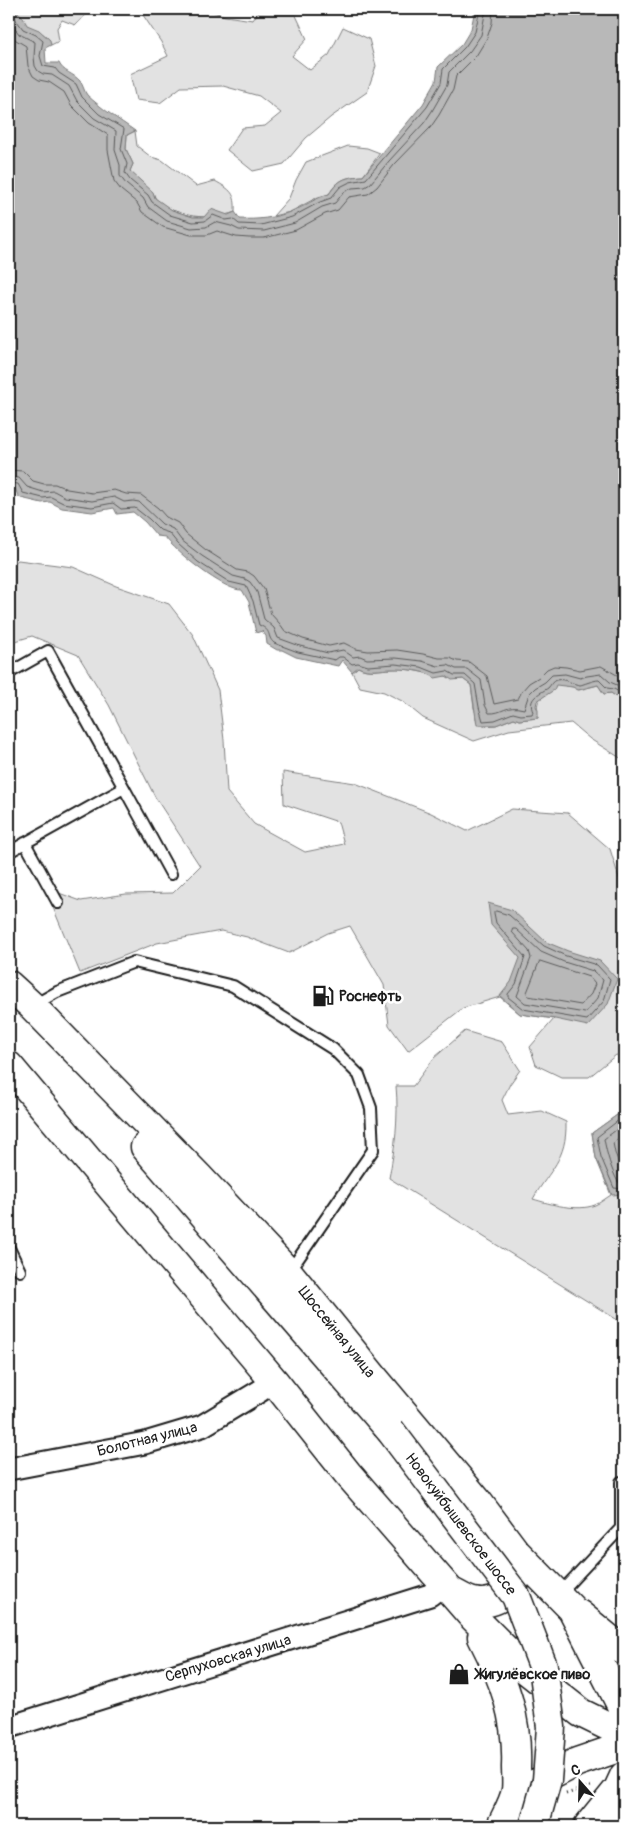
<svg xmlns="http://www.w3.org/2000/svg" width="633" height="1835" font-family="Pangolin,sans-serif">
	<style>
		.green { fill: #e2e2e2; stroke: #7f7f7f }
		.water { fill: #b8b8b8; stroke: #7a7a7a }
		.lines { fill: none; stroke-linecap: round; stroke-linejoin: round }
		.shore { stroke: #5a5a5a; stroke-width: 1 }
		.lane-casing { stroke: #1c1c1c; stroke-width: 14 }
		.street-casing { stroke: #1c1c1c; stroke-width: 25 }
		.primary-casing { stroke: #1c1c1c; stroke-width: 31 }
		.path { stroke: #1c1c1c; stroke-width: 3; stroke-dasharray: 1 4; stroke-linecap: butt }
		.lane { stroke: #fff; stroke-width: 10 }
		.street { stroke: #fff; stroke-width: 21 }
		.primary { stroke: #fff; stroke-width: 28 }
		.primary-bridge-casing { stroke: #1c1c1c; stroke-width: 31; stroke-linecap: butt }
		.primary-bridge { stroke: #fff; stroke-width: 28 }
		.labels { text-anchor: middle; stroke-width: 5; stroke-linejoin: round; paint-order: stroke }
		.poi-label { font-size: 15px; font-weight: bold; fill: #1c1c1c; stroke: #fff; text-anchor: start }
		.street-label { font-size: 15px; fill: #1c1c1c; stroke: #fff }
	</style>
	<rect width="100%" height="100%" fill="#fff"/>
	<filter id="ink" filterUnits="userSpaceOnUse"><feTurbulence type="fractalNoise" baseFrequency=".02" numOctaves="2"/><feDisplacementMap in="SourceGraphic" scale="10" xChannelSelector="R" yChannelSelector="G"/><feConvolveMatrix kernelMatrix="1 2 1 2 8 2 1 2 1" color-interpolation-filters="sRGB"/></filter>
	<g filter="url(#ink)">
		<path class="green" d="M14,9H92L75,25L62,20L57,28L59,41L51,45C47,31 35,32 26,25C24,23 17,12 14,9Z
			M139,9H206L225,16L253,20L261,9H293L307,39L292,56L310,70L329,55L343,27L369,39L376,66L367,92L331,117L306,138L284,164L253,171L227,150L242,128L265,126L281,113L259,96L223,86L181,87L160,103L136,100L130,74L168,56L161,42Z
			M135,131L137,146L151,157L162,160L196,186L215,181C231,190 236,193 235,212C211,221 175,218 156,199C154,196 154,193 150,190C143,183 135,179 130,171L133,164L126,149L127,135Z
			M348,146L367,148L380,153L363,176C346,177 338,179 329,194L318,197L290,212L273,216L289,198L296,180L306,162Z
			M18,560L73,567L116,586L169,604L193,635L218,690L224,740L227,792L254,824L305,852L344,844L338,822L284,804L283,772L355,783L431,813L467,831L512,809L568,813L610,849L620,881L624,884V1057L616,1055L589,1077H561L536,1065L530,1047L554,1019L520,1014L500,997L463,1008L408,1051L389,1025L384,985L350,926L328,933L289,953L247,937L221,931L157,943L80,973L45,888L81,901L126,894L173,893L200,866L155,797L109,705L78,655L32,636L9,643V567Z
			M358,667C368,673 380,669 391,669C408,667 428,675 445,676C452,677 456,681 463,679L471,685L474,708L476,714V719L483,726L496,725L514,718L519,720L538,718C535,697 541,697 556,684L573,687L579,690L598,685L604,694L611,693L624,702V763L622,759L590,739L571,723L509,730L474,741L423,718L402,701L384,692L360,687L352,672Z
			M465,1031L502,1042L520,1070L510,1084L502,1100L508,1115L542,1111L566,1122C567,1160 550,1169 533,1199C550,1204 577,1212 595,1205C600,1203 606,1198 611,1195L596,1158L592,1133L624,1110V1324L389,1178C395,1147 399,1118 396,1086H413L434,1058Z"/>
		<path class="water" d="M9,9H14L22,16L27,25L39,30L50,40L51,45L45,48L46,63H59C63,72 73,73 80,81C83,85 84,91 87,95C102,109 118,119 135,131L127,135L126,149L133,164L130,171L153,192L155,198L172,210L193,217H204L211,209L228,215L235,212L240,219C257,220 274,218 290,212C304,207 315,198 329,194C339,179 345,177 363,176L423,104L436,81L438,67L462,44L471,29L475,9H624V702L611,693L604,694L598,685L578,690L573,687L556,685L554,690L537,701L536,706L538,710V718L519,720L514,718L496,725H477C475,712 473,699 471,685L463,679L452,680L446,676L435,678C425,670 405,669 392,669C381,669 369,673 358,667L352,672L342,660L338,666L296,657L282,650H277L267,644L266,636L262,631L256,633L249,602L242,590C224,591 176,552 165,537L157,536L145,522L133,512L117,514L114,508L92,512L62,508L50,502L42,503L21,498L18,496L15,488H9Z
			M488,903L512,910L546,942L568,951L600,961L617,979L608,1004L588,1026L555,1019L520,1014L500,996L511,982L520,958L491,925Z
			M624,1110V1194L612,1195L596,1158L592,1133Z"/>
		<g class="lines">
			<path class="shore" d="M11,9V13L23,29L36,35L43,41L40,56L43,66L55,68L59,73L76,84L82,97L99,114L124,129L121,149L127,164L125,173L130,180L148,195L152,202L170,215L193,222L205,221L213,215L226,220L233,219L239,224L261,225L292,217L320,202L331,198L340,187L350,182L366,179L427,107L441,83L443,69L465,47L475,32L480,9
				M9,20L19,34L35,42L34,57L35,66L38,71L43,74L52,75L69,86L77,101L94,118L116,131L115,150L120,165V176L126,184L143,198L148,207L167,221L191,228L206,227L215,222L231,226L239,230L264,231L295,223L322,207L335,203L344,192L352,188L365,187L370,184L389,161L424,123L432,111L447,85L449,72L470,51L481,35L486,9
				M9,33L16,40L26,46L28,66L33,76L39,80L49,82L64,92L71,105L89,123L108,135V150L114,181L121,190L137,203L142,212L163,227L191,235H207L217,231L236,237L249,238H264L296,230L325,214L338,210L349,197L368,194L377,187L394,165L430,128L439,115L453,90L456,76L476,56L487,38L492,23L493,9
				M9,470L23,471L33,481L44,484H55L67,489L92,493L114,490L126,494L141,495L158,508L166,517L178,523L186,534L206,550L237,570L248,572L254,576L264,589L271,614L280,624L285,631L303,639L329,646L344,643L356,649L368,651L397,650L423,654L439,658H450L457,661L469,662L487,676L494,704L518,699L522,691L529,683L539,677L547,669L554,666L566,667L580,670L601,666L624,679
				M9,477L19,478L27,487L43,492L54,491L65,497L92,501L114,497L124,502L133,501L139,502L162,524L173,529L181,540L202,556L233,576L245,579L250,582L257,592L264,619L274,628L278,638L300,646L328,653L343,650L353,657L360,656L367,659L396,658L422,661L438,666L448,665L456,669H467L481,680L485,705L489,713C503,714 505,704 524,709L529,694L535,688L545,682L552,675L565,674L580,678L587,676L601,674L610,682L624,688
				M9,483L18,484L23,493L43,498L51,497L63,503L92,507L113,503L121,509L135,508L149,519L160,530L169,533L178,544L198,562L229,582L246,586L253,601L259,625C273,631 266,636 274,643L298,652L335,660L339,657H343L352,664L358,663L368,666L395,664L421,667L436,673L447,671L454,675H465L475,684L479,707L483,721L495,720L513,713L521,715L532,714L533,712C527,698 539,694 548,688C551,685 552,681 556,680C565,678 572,684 580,685C582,685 593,680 599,680L607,688L614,689L624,695
				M496,911L509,915L544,946L566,956L597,965L610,979L604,1001L587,1020L523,1009L508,997V994L516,984L525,957L496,923L494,913Z
				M513,929H516L541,952L564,962L593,971L603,980L598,998L585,1013L525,1003L517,996L531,958L529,951L512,932Z
				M540,961L589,977L595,984L591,994L581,1005L528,996L527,993Z
				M624,1116L597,1137L601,1157L614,1188L624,1189
				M624,1124L604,1139C607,1155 611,1169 618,1182L624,1183
				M624,1133L613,1143L615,1153L624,1175"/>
			<g class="lane-casing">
				<path id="lane" d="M9,673L48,651L124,788L9,852
					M124,788L171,874
					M25,843L58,903
					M34,1005L57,992L134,962L233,986L333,1049L359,1075L371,1108L373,1150L289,1272
					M9,1248L20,1271
					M559,1594L621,1528V1482"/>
			</g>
			<g class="street-casing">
				<path id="street" d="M9,1469L145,1443L202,1426L260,1391L274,1381
					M9,1727L430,1595L444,1584"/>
			</g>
			<g class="primary-casing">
				<path id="primary" d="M9,985L32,1006L199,1177L289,1273L376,1380L476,1499L515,1551L572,1609L624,1711
					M9,1066L274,1381L348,1474L471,1615L525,1669L581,1713L624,1734
					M145,1147L390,1430
					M452,1592C458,1595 467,1601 474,1602C494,1607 521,1589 517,1567
					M579,1614L624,1651
					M482,1637C504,1680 518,1717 516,1767C516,1774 517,1783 516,1790C514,1802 506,1815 501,1826
					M529,1787L577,1762L624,1746
					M588,1826L618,1789L624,1776
					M594,1826L624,1819"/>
			</g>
			<path class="path" d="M9,1109L10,1108
				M566,1794L591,1786"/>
			<use href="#lane" class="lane"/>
			<use href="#street" class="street"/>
			<use href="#primary" class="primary"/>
			<g class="primary-bridge-casing">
				<path id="primary-bridge" d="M390,1430L516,1596L543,1666L551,1727L547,1780L534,1826"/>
			</g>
			<use href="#primary-bridge" class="primary-bridge"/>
		</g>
	</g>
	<defs>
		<g id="fuel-bare" transform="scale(1.725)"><path d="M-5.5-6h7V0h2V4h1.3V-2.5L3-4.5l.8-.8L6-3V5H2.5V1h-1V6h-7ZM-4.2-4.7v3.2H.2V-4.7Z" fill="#1c1c1c" stroke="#fff" stroke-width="2.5" paint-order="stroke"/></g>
		<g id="shop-bare" transform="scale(1.725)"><path d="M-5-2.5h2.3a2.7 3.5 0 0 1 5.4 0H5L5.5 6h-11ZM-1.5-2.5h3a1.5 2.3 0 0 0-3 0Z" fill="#1c1c1c" stroke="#fff" stroke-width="2.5" paint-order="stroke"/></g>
	</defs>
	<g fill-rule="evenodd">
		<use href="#fuel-bare" x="323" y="996"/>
		<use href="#shop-bare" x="459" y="1674"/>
	</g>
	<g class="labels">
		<g class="poi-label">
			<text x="339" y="1001">Роснефть</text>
			<text x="476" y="1679">Жигулёвское пиво</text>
		</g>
		<g class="street-label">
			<text transform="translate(337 1332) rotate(51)" y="5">Шоссейная улица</text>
			<text transform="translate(147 1439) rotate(-14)" y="5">Болотная улица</text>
			<text transform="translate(461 1524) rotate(53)" y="5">Новокуйбышевское шоссе</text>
			<text transform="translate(228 1658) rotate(-17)" y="5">Серпуховская улица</text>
		</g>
	</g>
	<rect width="633" height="1835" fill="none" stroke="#fff" stroke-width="30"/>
	<rect x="15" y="15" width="603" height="1805" fill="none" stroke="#1c1c1c" stroke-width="2" filter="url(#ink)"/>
	<g transform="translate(580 1782) rotate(340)" stroke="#ffffff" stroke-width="4" paint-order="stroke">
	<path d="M0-4L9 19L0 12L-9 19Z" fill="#1c1c1c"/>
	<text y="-8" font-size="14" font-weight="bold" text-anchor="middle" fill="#1c1c1c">С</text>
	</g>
</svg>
